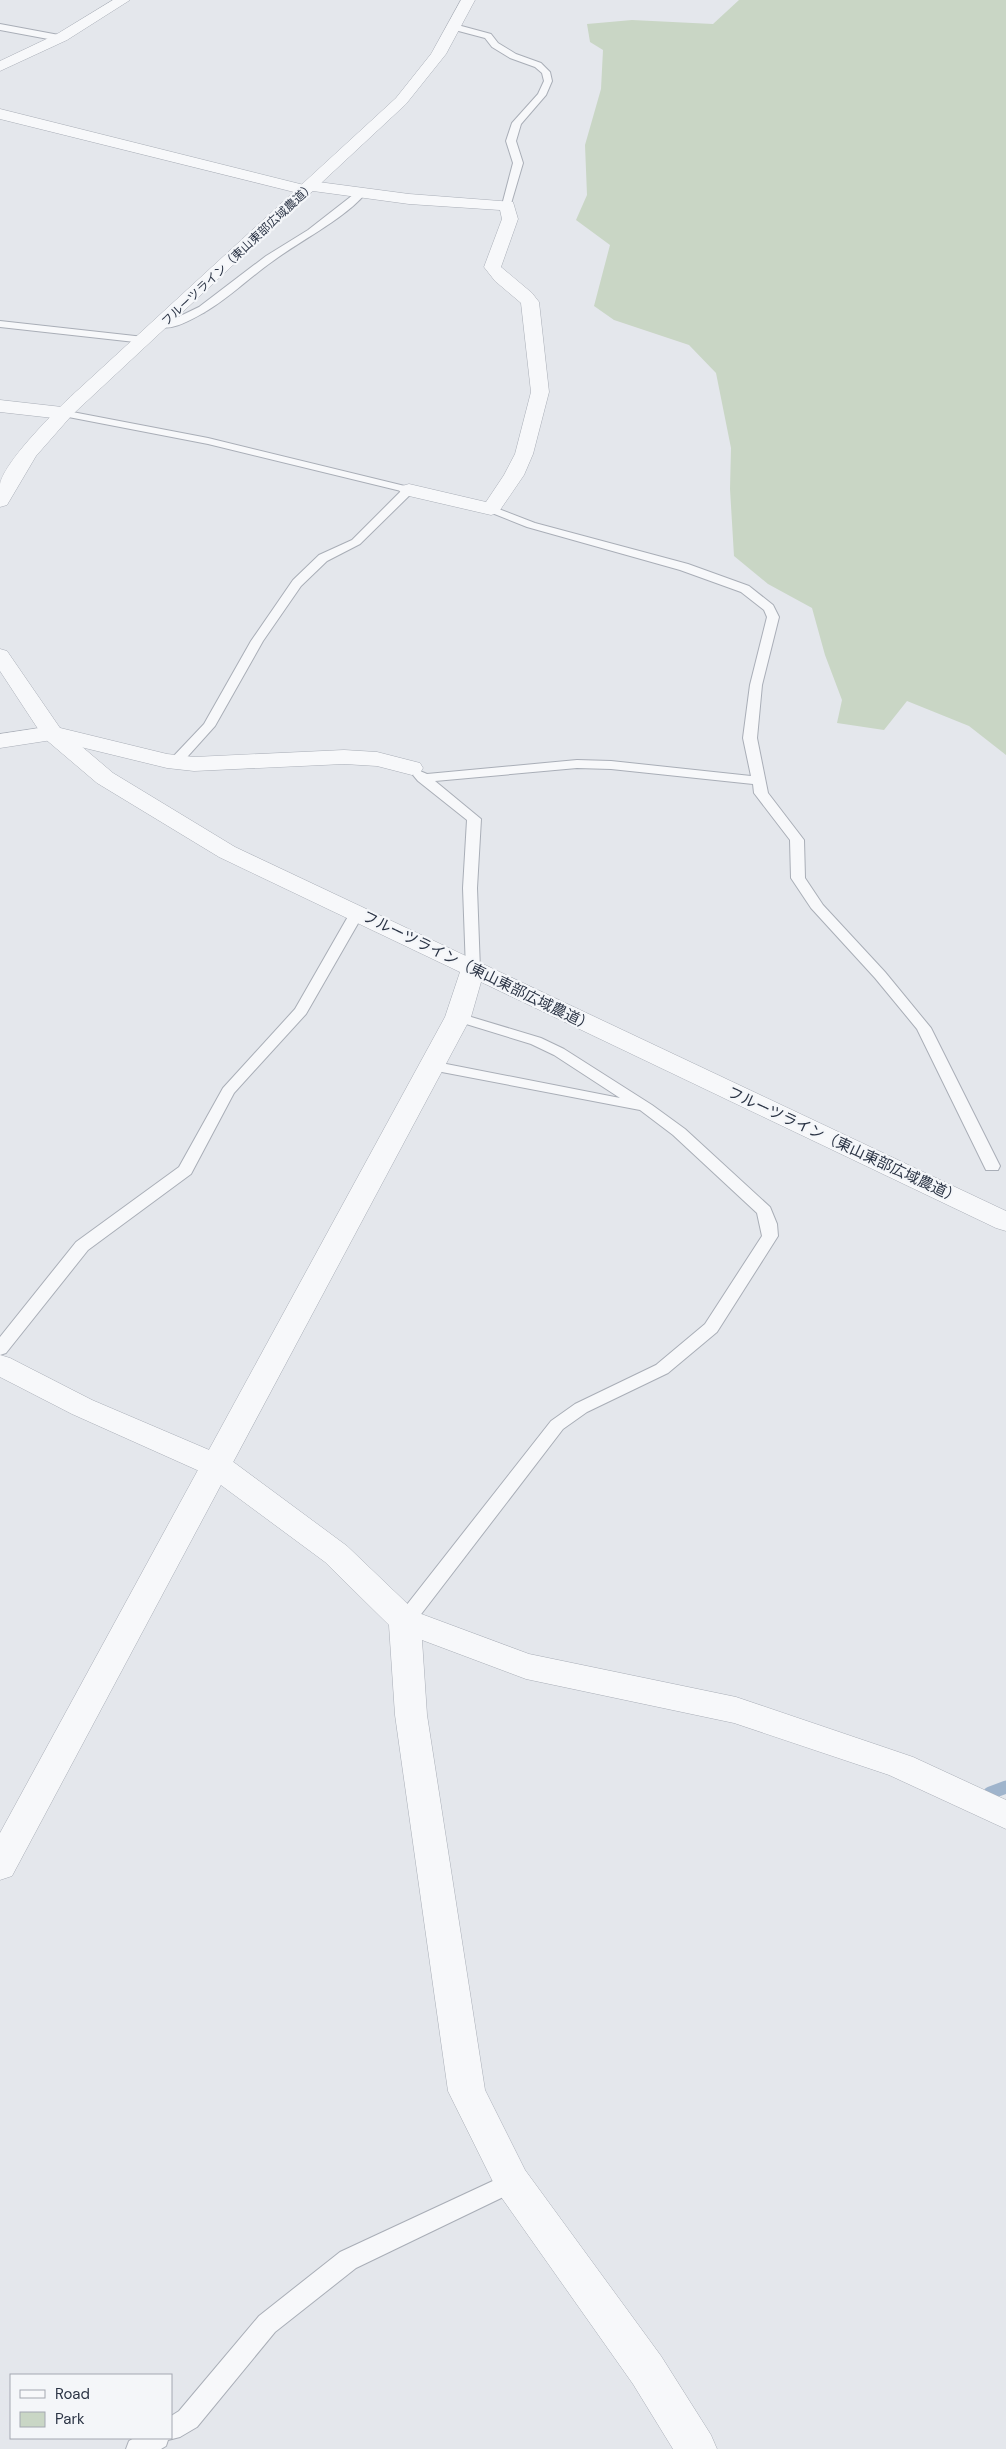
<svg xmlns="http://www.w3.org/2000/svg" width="1006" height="2449" font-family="'DM Sans','Noto Sans JP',sans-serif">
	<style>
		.green { fill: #c9d6c5 }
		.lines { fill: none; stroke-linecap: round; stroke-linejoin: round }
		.stream { stroke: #9fb4cc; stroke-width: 13 }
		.service-casing { stroke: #a9aeb7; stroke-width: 2 }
		.minor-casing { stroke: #a9aeb7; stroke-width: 1 }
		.tertiary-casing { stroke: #a9aeb7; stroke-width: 1 }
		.service { fill: #f7f8fa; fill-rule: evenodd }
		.minor { fill: #f7f8fa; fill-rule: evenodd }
		.tertiary { fill: #f7f8fa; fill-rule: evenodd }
		.labels { text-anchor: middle; stroke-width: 4.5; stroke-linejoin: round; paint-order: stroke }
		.far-street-label { font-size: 12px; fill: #2b3445; stroke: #f4f6f9 }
		.street-label { font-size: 15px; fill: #2b3445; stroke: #f4f6f9 }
	</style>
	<rect width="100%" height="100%" fill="#e4e7ec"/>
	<path class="green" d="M739,0H1006V755L969,726L907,701L884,730L837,723L842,700L825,655L812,608L768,584L734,556L730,489L731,448L716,373L689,345L614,320L594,306L610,245L576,220L587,195L585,145L601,89L603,50L590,42L587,24L632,20L713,24Z"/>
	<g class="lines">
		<path class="stream" d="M990,1793L1006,1787"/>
		<g class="service-casing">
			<path id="service" d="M0,24L59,35L63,38L59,41L0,30Z
				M454,24L491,34L498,43L516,54L541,63L550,72L552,81L546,95L521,124L516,141L523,163L510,207L502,205L513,163L506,141L512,123L538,94L544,81L542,73L535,67L510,58L492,47L485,38L451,29V25Z
				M358,191L366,193C343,220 301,240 273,261C250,277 229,298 205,312C194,318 167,335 156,324L161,321L172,320L199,307L266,256L308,230Z
				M0,321L144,337L149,340L144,343L0,327Z
				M62,410L208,438L413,488L415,490L360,544L327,561L301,586L263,641L215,726L180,765L175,766L168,762L204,724L251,641L293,580L319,555L352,540L401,491L208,444L58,415V411Z
				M491,506L535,523L688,564L749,586L773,605L779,617L762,685L757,738L768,793L804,840L805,878L823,905L885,972L931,1028L1000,1166L998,1170H986L984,1166L917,1029L875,978L811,908L791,878L790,840L754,793L753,784L611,769L577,768L435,781L481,819L477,888L480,970L473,974L468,973L466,970L463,888L467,820L418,781L413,775L415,772L420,771L427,774L577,760L611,761L751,776L743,738L750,685L767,617L764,610L741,592L680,570L527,527L487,511V507Z
				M357,909L364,913L306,1014L234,1093L191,1174L88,1250L6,1353L0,1355V1337L76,1242L179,1167L223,1088L295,1009L350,913Z
				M458,1013L541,1038L564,1049L652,1105L685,1129L770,1207L777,1224L778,1236L717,1332L668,1373L587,1412L563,1429L412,1626L405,1628L398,1626L396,1621L398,1616L551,1421L575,1404L656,1365L705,1324L762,1236L757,1213L673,1135L640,1110L426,1069L423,1066L426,1063L431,1061L620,1098L554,1055L531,1044L453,1020L451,1017L453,1014Z
				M512,2172L520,2175L523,2182L520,2189L356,2268L275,2332L197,2427L180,2437L168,2440L166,2446L161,2449H126L129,2441L134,2438H171V2416L179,2411L259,2316L340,2252Z"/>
		</g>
		<g class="minor-casing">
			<path id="minor" d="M113,0H130L67,40L0,71V61L57,34Z
				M0,109L304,185L311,181L409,194L513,202L518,219L501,267L532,293L539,302L549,392L533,454L524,475L498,513L491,515L409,496L402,494L399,490L402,486L409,484L486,502L504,475L515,454L531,392L521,303L495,281L484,267L502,219L500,210L409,204L313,191L306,195L0,119Z
				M0,400L62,407L69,409L71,413L69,417L62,419L0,412Z
				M52,726L167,754L194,757L344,750L377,752L420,763L423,768L420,773L412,775L377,766L344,764L194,771L167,768L52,740L0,748V734Z
				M0,1355L10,1358L92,1400L228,1458L347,1546L416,1612L529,1654L736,1697L913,1757L1006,1800V1829L889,1775L734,1723L526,1679L422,1640L427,1715L485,2090L525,2170L661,2356L711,2435L717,2449H673L633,2384L499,2194L448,2091L395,1715L389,1625L325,1562L206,1474L72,1414L0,1377Z"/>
		</g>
		<g class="tertiary-casing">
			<path id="tertiary" d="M461,0H475L446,54L406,104L72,415L36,456L7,505L0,507C0,500 0,491 0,484C5,460 60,406 79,389L396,98L431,54Z
				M0,649L7,651L60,728L113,773L235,847L1006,1211V1231L996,1228L481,982L471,1017L12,1876L0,1880V1833L445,1017L460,972L219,857L97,783L44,738L0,671Z"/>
		</g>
		<use href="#service" class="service"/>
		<use href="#minor" class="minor"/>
		<use href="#tertiary" class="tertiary"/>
	</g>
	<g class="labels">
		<g class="far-street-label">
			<text transform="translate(238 254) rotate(-43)" y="4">フルーツライン（東山東部広域農道）</text>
		</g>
		<g class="street-label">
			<text transform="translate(478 971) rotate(26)" y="5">フルーツライン（東山東部広域農道）</text>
			<text transform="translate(844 1145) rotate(25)" y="5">フルーツライン（東山東部広域農道）</text>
		</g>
	</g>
	<rect x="10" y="2374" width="162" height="65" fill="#f4f6f9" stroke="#a4a8b1"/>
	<rect x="20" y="2390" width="25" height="8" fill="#f7f8fa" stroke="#a4a8b1"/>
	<text x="55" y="2399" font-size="15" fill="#2b3445">Road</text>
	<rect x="20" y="2412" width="25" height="15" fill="#c9d6c5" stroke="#a4a8b1"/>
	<text x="55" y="2424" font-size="15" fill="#2b3445">Park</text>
</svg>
